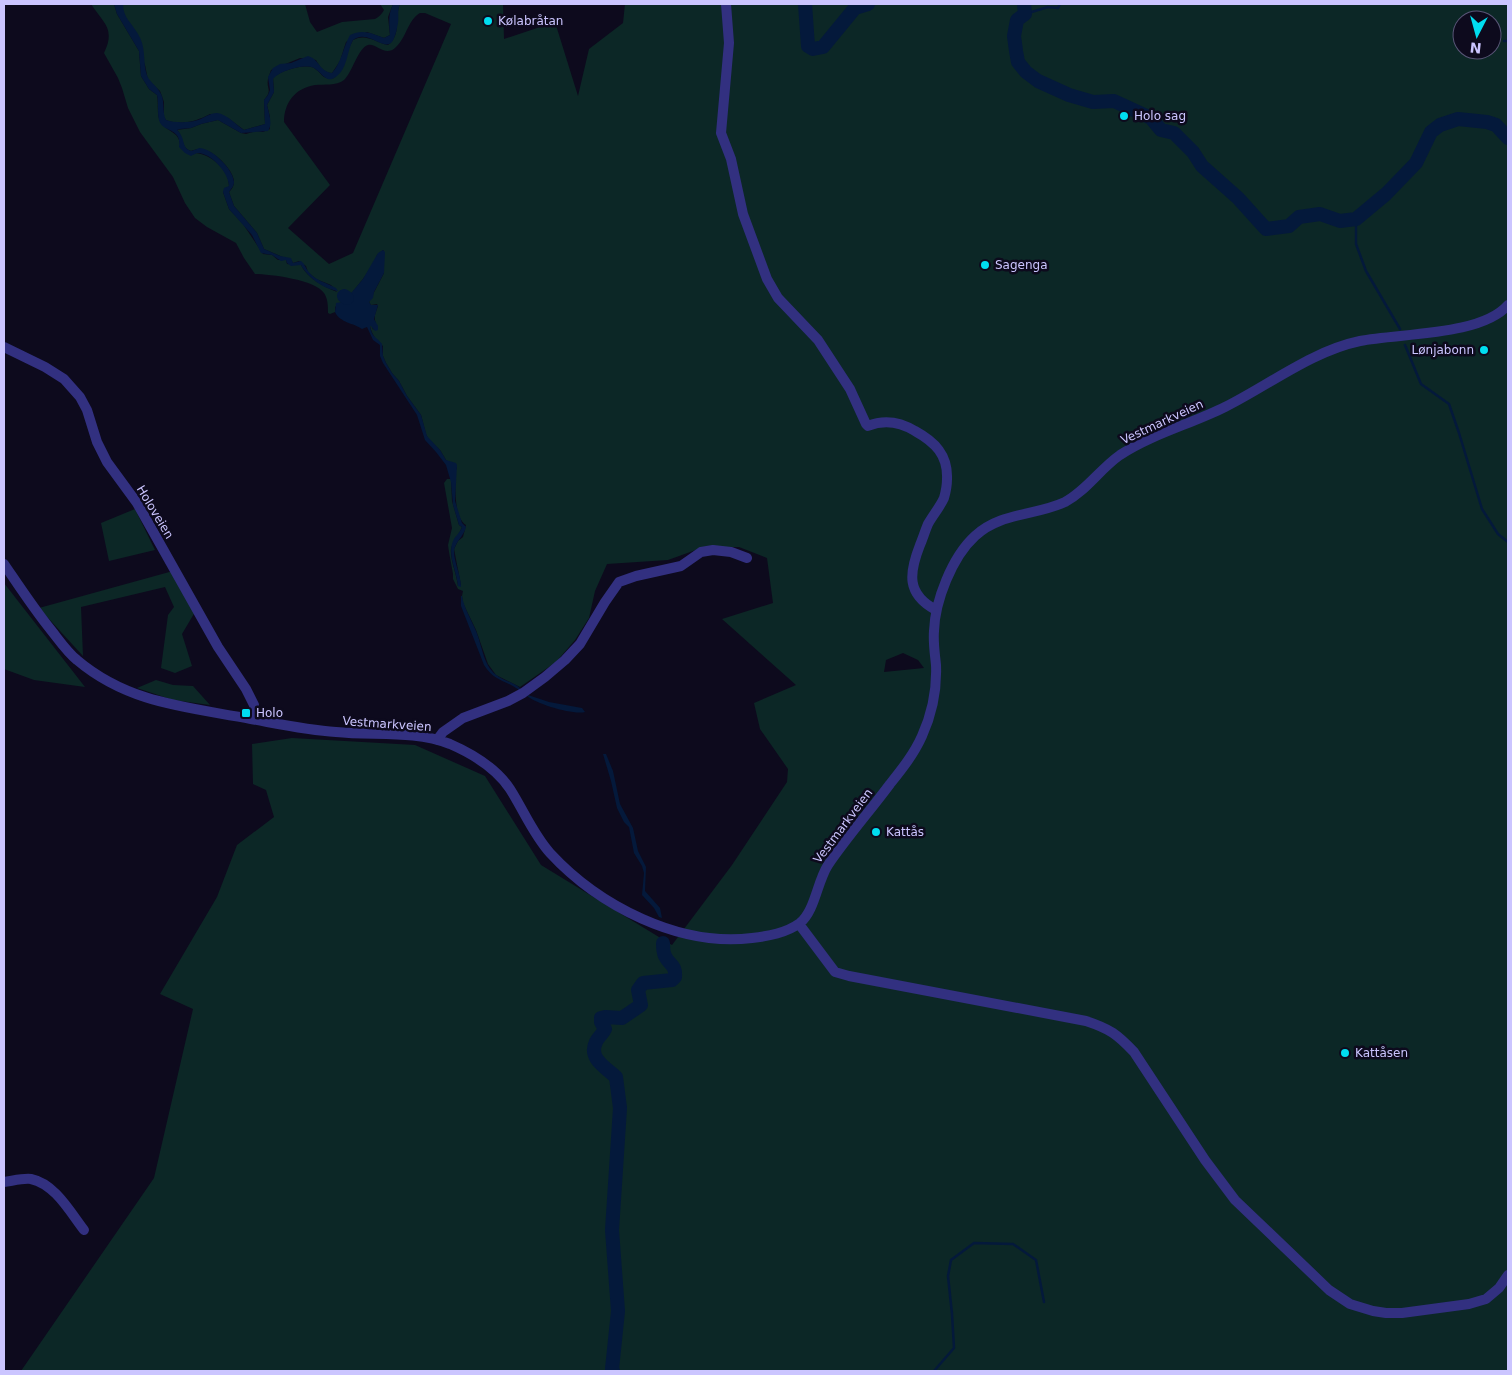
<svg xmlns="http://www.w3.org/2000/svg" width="1512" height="1375" font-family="'DejaVu Sans',sans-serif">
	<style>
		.green { fill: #0c2726; fill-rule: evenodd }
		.water { fill: #04193b }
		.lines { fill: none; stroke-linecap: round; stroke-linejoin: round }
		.stream { stroke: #04193b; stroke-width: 2.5 }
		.river { stroke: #04193b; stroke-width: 14 }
		.minor { stroke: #323080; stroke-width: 10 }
		.poi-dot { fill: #00ddf0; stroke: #0d0a1d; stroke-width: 2 }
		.labels { text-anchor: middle; stroke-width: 5; stroke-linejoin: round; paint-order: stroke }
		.poi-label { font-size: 12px; fill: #cbc5ff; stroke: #0d0a1d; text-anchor: start }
		.street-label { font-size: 12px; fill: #cbc5ff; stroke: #0d0a1d }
	</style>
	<rect width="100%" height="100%" fill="#0d0a1d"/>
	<path class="green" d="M91,4H114L117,14L139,51L141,76L149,89L157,95C159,103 156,116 161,123C168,132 179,132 180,144L192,155L196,153C211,155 229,169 229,186L223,192L229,209L243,224L263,254L272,255L278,260H286L287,264L301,265C308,279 323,286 337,292L331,285L316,279L308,272L306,266L299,261L293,263L292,261L264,249L257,233L234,206L229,192C232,189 234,186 234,181C233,169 212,148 199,149C197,149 193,150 191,151C181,148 184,137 177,130L191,128L201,124L218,120L241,133L246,134L256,131L263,132L270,129V117L267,105L274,92L273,78C279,71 305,63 314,68C322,73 323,81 334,78L353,40C366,33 375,42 388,45C402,34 394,18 400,4H503L504,39L555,22L578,96L589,49L623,23L625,4H1508V1371H21L154,1178L193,1009L160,994L217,897L237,845L274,817L266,790L253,784L252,744L292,738L415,745L485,776L541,865L672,945L732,865L787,782L788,769L760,729L754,703L796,685L722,619L773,603L767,558L739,547H704L668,560L607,564L595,591L589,618L575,640L556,662L520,687L496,675L488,664L476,630L463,603L462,596L463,591L458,589L453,579V574L449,552L448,545L452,528L444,483L447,479H451L452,501L459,525L462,527C459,535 453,541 451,549C450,560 457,575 458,586L461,585L454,549L458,541L463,537L466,525C453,517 456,486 455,472L457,468L446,460L440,450L429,440L426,434L421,415L407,396L399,381L392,373L386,363L383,356V346C376,340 372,335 370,326H372L373,330L376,323C373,317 376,312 378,306L377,304L371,305L369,302L384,273V251L383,250L377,255L375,261L363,279L346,300L335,307V312L330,314L328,313C328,306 328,299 324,293C316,280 270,274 255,274L244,258L236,243L207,227L195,218L185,203L173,177L140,132L128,108L122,88L118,78L104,53C116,28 103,23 91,4ZM420,13H425L451,24L353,253L329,264L288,228L330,185L284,122C284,103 295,88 315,85C324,84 336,86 344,80C352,73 358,48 368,45C377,43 385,58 396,47C407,37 407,21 420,13ZM1462,20H1492V50H1462ZM903,653L918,660L924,668L884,672L886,660Z
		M123,4H305L310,22L317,32L342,22L375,19C379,17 382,14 384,10L380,4H393L388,17L390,35L384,38L367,32L346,42L340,61L332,73C324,73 319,66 316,60L300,58L271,70C270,73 269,76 268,79C266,89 273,90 264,100L265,124L244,130L228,118L210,114C197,121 181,126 166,120L164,117V102L160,91L148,80L145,65L123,12Z
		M135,509L155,550L109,561L101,523Z
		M173,571L195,612L182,634L192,666L175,673L161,668L168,615L174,607L165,587L81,607L83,656L39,608Z
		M4,583L85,687L34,680L4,669Z
		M156,680L173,685L193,686L210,705L173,700L137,688Z"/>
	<path class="water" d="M114,4H123C123,18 132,23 138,34C146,47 143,59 146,72C148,82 157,85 161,94C165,102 162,112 166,120C174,123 189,123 198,120C204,118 210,113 217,113C227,114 236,125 244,130L265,124L264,100L268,95L270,90L268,77L273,68L280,64L291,63L308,56C319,59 320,72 332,73C342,62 343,47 350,35C362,29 371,33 384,38L390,35C389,23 388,15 393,4H400C397,11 399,16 398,23C397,28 396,34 394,38C389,53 374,37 364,37C360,36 356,38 353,40C347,51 348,63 340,73C327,87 324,74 314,68C305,63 279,71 273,79L274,92L267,105C269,114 273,124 268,131L241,133L218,120L201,124L191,128L180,129L177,130C186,138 181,148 191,151C192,151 197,149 199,148C212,148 233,169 234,182C234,186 231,189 229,192L234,206L257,233L264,249L280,256L291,258L293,263L301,261C305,264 305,267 308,271C314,280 327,283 336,288L338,291C324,289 308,278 301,265L291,266L287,263L286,260L281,261L272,255L261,253L252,235L229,209L223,192L224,188L229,186C229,173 211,153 198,153C196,153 193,155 191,156L185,153L179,147C182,127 162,133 159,120C157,112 159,103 157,95L149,89L141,76L139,51L117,14Z
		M383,250L385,252L384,273L374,292L373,298L369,302L371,305H378L374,319L378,326V330L375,331L371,326H370C372,338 376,336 382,344L383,356L386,363L392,373L399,381L407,396L421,415L427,436L440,450L446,460L456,463L457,465L455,501L462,523L466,527C464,536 455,542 454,551C454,563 461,575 461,587L458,586C457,572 447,555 453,541C455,536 460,533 462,527L459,525L453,505L451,482L446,465L436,452L425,440L417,415L383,363L380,356V345L373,340L367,327L362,329C354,323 340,323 335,312L336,303L342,302L347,298L363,279L378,253Z
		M461,596H462C464,608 471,619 476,631C482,645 483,664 495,674C503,681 514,682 521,689L519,690C504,679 495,682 484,665L461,606Z
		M528,695L549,702L582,708L585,712C572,715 537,704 527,696Z
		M603,754H606L613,771L620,804L633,828L638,851L646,867L645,891L660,908L662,918L659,917L654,908L642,895L644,873L642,866L634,853L629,827L624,822L617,808L611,781Z"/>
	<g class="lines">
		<path class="stream" d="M1025,14L1048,7L1058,8L1060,4
			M1504,41H1508
			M1356,219V244L1366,271L1400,329
			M1405,345L1421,384L1449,404L1459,433L1482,509L1498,534L1508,542
			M934,1371L954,1348L952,1314L948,1276L951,1260L974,1243L1013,1244L1036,1260L1044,1302"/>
		<path class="river" d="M805,4L808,46L813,49L823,47L855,8L868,4
			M1024,4L1025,14L1017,20L1014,36L1016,51L1018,62L1026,72L1038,81L1069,95L1093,102L1114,101L1151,118L1161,130L1174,133L1193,152L1202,166L1238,198L1266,229L1289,226L1299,217L1320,214L1340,221L1356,219L1386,194L1416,163L1431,132L1440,125L1458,119L1487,122L1496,125L1508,138
			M344,296L347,298
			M613,1371L612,1369L618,1311L612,1230L620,1108L616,1077C605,1067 588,1058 596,1042C598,1037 603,1034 605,1029L601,1022V1018L605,1017L622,1018L641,1005L638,990L643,983L672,980L675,977C676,964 669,965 665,956C663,952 663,947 663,943"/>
		<path class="minor" d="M726,4L729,43L721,133L731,159L743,214L767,279L778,298L818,340L850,389L866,424L868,426C885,419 900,422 915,431C935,442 948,455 947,479C947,485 946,491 944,498C940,507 933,515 928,524C925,531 923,538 920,545C909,573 906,594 936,610
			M4,347L45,367L64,379L80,397L87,410L97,442L107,462L137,503L218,647L246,689L254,705L253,719
			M4,564C19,586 34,609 51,630C59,640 67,652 77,660C129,704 188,707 251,719C279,724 307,730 336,732C374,736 414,730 450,744C473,754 496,768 510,789C524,811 533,834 550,853C599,906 679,947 752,938C769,936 786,933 800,923C815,911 817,882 828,865C847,837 870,811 890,784C902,769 914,754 922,736C932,714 937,689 936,665C935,654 933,643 934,631C935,601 952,557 975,536C1001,512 1035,516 1065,502C1086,491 1100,469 1120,455C1152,434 1191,424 1225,407C1269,385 1312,351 1360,341C1400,333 1481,336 1508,305
			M437,740L443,732L463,718L508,701L523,693L545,677L565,660L580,644L605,602L619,582L636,576L681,566L701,552L713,550L731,552L747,558
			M799,924L835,972L849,976L1086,1021C1110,1029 1117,1034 1134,1052L1205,1160L1235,1200L1329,1290L1350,1304L1373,1311L1386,1313H1402L1469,1304L1486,1299L1499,1288L1508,1275
			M4,1182C12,1181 23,1178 31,1179C55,1184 70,1212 84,1230"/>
	</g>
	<g class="poi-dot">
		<circle cx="488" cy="21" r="5"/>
		<circle cx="1124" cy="116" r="5"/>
		<circle cx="985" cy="265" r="5"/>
		<circle cx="1484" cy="350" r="5"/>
		<rect x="241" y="708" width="10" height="10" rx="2.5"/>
		<circle cx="876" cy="832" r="5"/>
		<circle cx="1345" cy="1053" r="5"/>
	</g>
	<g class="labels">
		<g class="poi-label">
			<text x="498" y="25">Kølabråtan</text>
			<text x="1134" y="120">Holo sag</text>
			<text x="995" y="269">Sagenga</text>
			<text x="1474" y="354" text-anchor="end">Lønjabonn</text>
			<text x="256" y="717">Holo</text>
			<text x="886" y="836">Kattås</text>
			<text x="1355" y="1057">Kattåsen</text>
		</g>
		<g class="street-label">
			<text transform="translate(1162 422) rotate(-25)" y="4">Vestmarkveien</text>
			<text transform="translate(155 512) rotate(59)" y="4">Holoveien</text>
			<text transform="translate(387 724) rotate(4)" y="4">Vestmarkveien</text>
			<text transform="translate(843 826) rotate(-53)" y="4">Vestmarkveien</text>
		</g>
	</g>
	<rect width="1512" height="1375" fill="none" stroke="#cbc5ff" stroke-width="10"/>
	<g transform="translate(1477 35) rotate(186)"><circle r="24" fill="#0d0a1d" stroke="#595577"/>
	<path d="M0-4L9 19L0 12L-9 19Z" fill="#00ddf0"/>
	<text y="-8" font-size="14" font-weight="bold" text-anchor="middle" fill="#cbc5ff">N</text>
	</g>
</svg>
